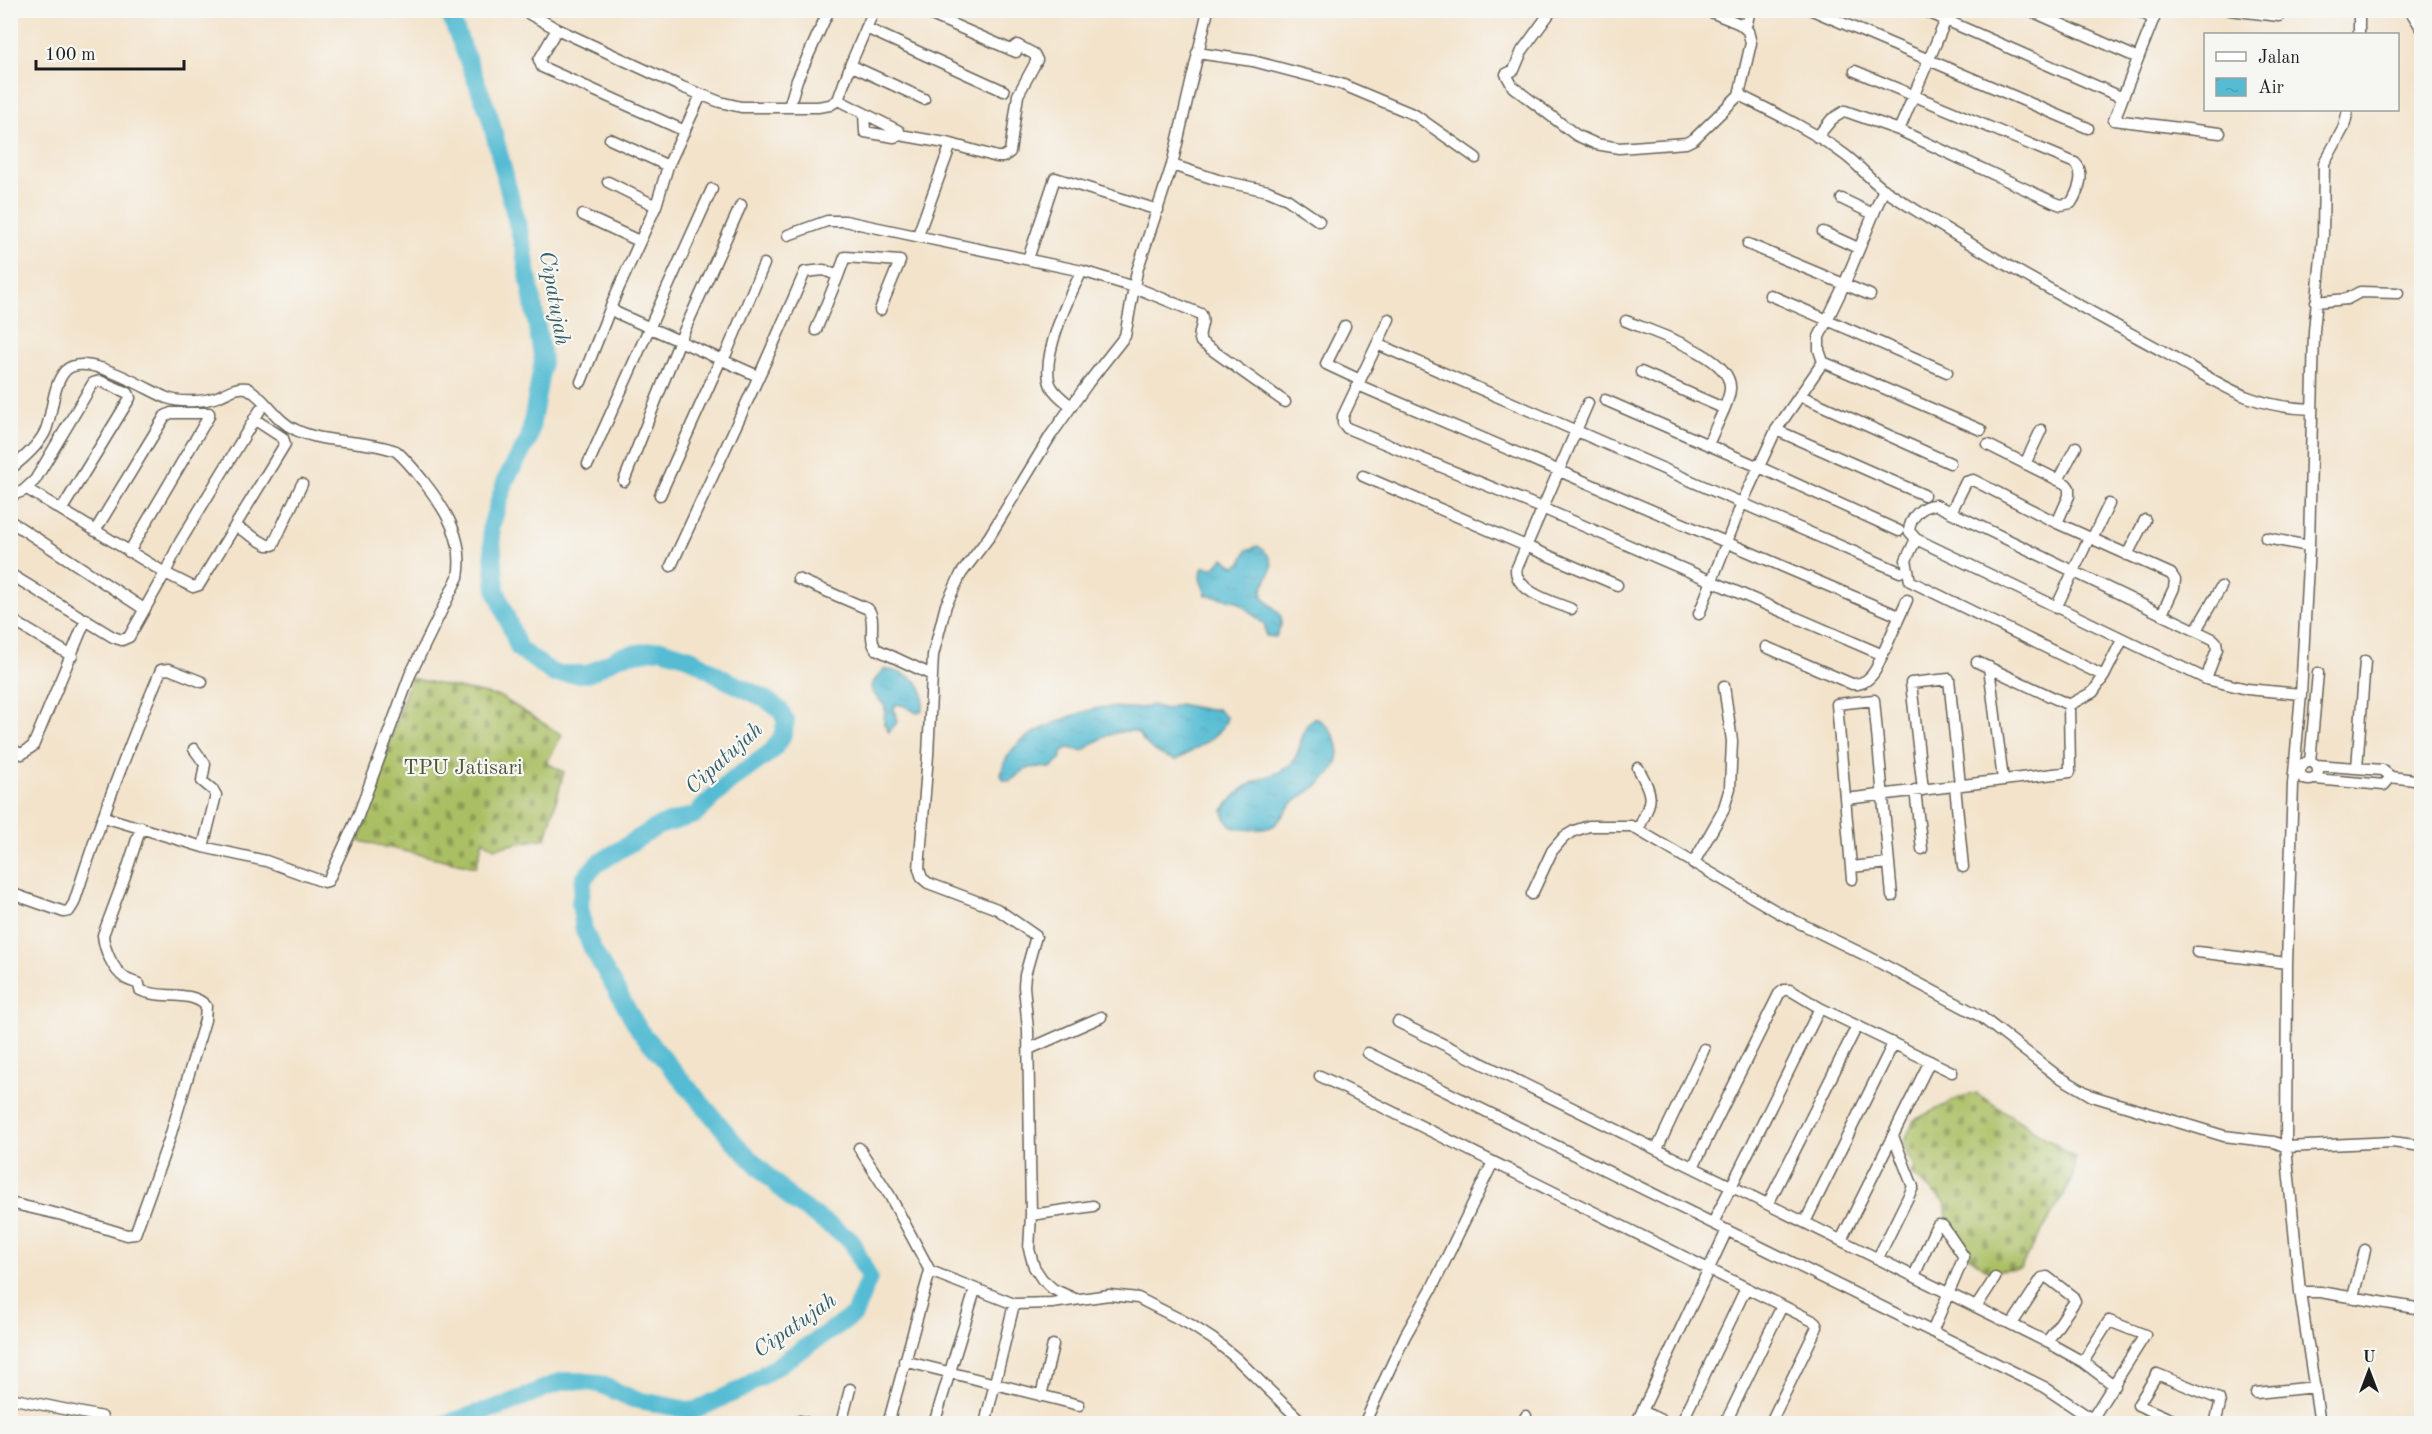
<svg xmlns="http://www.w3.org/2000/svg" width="2432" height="1434" font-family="'Old Standard TT',serif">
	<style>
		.cemetery { fill: url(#cemetery-stones); stroke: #636e40; stroke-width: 1.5 }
		.water { fill: url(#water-ripples); stroke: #386c78; stroke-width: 1.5 }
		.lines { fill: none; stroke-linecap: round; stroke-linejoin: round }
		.river { stroke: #55bcd3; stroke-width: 18 }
		.minor-casing { stroke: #676259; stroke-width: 13 }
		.minor { stroke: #fff; stroke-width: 10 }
		.labels { text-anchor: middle; stroke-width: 4.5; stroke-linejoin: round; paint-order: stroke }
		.park-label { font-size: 21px; fill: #4e5535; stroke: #f6f6f2 }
		.water-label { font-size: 22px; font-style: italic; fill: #335c65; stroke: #f6f6f2 }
	</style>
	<defs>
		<pattern id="cemetery-stones" width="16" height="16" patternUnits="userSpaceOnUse" patternTransform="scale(1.5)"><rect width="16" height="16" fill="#aabf64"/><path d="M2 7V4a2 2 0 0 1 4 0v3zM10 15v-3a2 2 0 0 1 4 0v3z" fill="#8a9a52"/></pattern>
		<pattern id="water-ripples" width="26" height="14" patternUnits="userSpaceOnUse" patternTransform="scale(1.5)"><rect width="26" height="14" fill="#55bcd3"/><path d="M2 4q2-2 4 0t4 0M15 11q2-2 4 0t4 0" fill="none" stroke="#49a1b5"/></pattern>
	</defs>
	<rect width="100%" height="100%" fill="#f6f6f2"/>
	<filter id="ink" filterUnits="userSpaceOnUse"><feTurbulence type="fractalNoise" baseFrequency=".0167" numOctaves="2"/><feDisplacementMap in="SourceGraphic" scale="12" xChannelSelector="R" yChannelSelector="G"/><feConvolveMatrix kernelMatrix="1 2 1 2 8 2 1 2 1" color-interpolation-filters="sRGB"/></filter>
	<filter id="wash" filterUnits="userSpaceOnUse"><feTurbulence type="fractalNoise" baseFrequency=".008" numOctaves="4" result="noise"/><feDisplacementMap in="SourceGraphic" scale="24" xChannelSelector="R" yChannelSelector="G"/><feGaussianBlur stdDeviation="1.35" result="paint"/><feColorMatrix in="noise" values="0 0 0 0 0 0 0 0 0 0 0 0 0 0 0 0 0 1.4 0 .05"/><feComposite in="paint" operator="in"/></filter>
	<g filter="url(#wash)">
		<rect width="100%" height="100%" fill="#f3e3cb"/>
		<path class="cemetery" d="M410,678L501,697L562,735L547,763L564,772L546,838L494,848L483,840L476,867L359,841Z
			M1976,1093L2075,1157L2072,1181L2020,1268L1989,1271L1969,1256L1948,1226L1945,1202L1912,1174L1915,1167L1903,1144L1914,1120L1959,1098Z"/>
		<path class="water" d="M1258,546C1289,567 1257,581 1263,596C1267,604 1278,609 1281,617V625L1276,637L1266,636L1265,625L1237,601L1206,595L1200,578L1203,567L1214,568L1223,558L1234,566L1241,563L1247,550Z
			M884,669C909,673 929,681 922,711L917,713L905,706L896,704L894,709L897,722L889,732L884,724L885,706L872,692L871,685Z
			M1179,704L1204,709H1217L1227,718C1221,739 1194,748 1177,760C1158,756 1148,748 1137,732C1119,727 1096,740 1083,751L1068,748L1062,752C1062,760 1057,764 1050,768C1027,766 1028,767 1010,781L1004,780L1001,775C1006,740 1044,727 1072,716C1083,712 1096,707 1108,707C1120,707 1142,711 1152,705L1166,709Z
			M1315,718C1326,723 1331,729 1336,740C1349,769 1314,788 1294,802C1286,808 1281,822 1273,826C1263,831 1241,830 1232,827L1224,816L1223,810C1231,799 1242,788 1254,782C1266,776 1283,773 1292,763C1304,749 1298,727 1315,718Z"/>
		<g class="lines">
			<path class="river" d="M444,1424L507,1404L562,1381H580L600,1384L633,1399L693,1411L742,1389L854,1315L869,1278L851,1240L793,1201L736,1144L640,1031L593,950L584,930L580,904L584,878L597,864L658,826L695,815L728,783L772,751L782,737L786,721L780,710L764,698L722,678L691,658L661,649L620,656L588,674H554L519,649L496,590L491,527L506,479L529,439L543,361L523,246L489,114L448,10"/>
		</g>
	</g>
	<g filter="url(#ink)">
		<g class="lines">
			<g class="minor-casing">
				<path id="minor" d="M920,10L1016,52
					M1552,10L1522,51L1514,70L1506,74L1513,87L1576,135L1596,144L1619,148L1686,143L1694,139L1739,95L1751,43L1748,31L1740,24L1706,10
					M1812,10L2088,128
					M1923,10L2121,97
					M2029,10L2138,58
					M2136,10L2154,19
					M2157,10L2114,120L2220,133
					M2230,10L2279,16
					M2359,10V34
					M2410,10L2422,29
					M526,12L557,29L682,87L720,102L741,107H818L830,105L838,100L852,61L874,10
					M1740,24L1747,23L1750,10
					M866,28L1004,91
					M557,29L539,60L542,67L685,131
					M1197,53L1253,61L1341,84L1415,115L1476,158
					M850,65L924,99
					M1855,71L2075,163C2086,173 2078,192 2071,203L2061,205L2053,202L1899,130L1950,10
					M1739,95C1775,113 1813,131 1845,155C1860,166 1871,181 1886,191C1977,251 2071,301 2166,353C2220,383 2246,407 2312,409
					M838,100L899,131L900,135L894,137L865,132L864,113
					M789,107L797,80L829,10
					M900,135L951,144
					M1817,137L1832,119L1845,111L1899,130
					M610,139L668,166
					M1172,165L1218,180L1268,191L1287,199L1319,221
					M608,182L656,206
					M1842,199L1873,214
					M583,215L639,241
					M1823,232L1858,248
					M788,235L827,221H845L1082,271L1134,287L1201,314C1206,324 1196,332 1201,342L1285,402
					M918,235L951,144L997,157H1003L1010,152L1018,95L1037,60L1034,54L1017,45L1011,50
					M1748,244L1870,295
					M1028,259L1055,178L1158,210
					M1770,295L1947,372
					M2316,302L2347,299L2360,292L2398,293
					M611,308L617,313L648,327L758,376
					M1389,319L1343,416V423L1347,428L1542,508L1883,655
					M1626,321C1652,332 1733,356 1730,389C1729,404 1714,429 1708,445
					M1345,326L1326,364L1360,380
					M816,330L838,276
					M1377,344L1900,572
					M1823,362L1981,430
					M1641,372L1723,408
					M581,382L616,294L656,206L668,166L701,95
					M1358,385L1899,616
					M1801,396L1950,463
					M1605,400L1759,467L1899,531
					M1071,406C1065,401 1055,394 1051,386C1039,360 1069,296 1082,271
					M254,419L283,438L285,444L199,585L193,587L165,573L180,542L260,410
					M1776,430L1924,495
					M1988,445L2066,484L2069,488V496L2057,523
					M588,464L712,189
					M2025,464L2041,430
					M10,469C23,459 38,446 45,432C53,414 52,386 65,371C85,350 145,389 167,398C181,403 203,402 217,397C228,393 235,386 247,388C266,398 275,421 296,430C325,444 364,439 396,451C407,460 415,471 424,482C446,510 465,540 458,577L410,675L358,816L328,881L324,882L266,861L203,847L104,817
					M1363,476L1617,585
					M2058,480L2076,447
					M624,481L680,340L741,205
					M660,495L721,359L726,354L764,264
					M10,496L23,491L35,480L93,383L100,381L128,393L130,398L62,509
					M1951,512L1966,482L1973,480L2057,523L2171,574L2175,580L2174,588L2162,614
					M10,521L144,609
					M235,526L267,545H273L302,484
					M95,531L165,416L171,413H209V416L129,552
					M2266,538L2309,546
					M1916,539L1906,560L1910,581L2104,676L2122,640
					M2092,539L2109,504
					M2127,555L2145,520
					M671,566L765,363L805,272L824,270L838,276L845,257L900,261L880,310
					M10,574L113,637L122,640L129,637L165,573L27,489
					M798,579L868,609C877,620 867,637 876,649L932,675
					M2056,608L2089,538
					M1571,609C1554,602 1516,592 1516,570L1588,403
					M1699,614L1742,503L1776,430L1823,362L1819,350V337L1844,285L1884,189
					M10,619L72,656
					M2196,630L2221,587
					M1766,647L1852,684C1864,685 1871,678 1876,669L1907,600
					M1977,662L2069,705L2093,692L2104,676
					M1989,667L2003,780
					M2206,679L2217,649L2216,642L2213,639L1936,505C1922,504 1910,518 1909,531L1916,539L2206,679L2247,689L2301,694
					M10,749L22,754L33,746L86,619
					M194,749L205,764L202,781L213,790L216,795L203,847
					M2300 771a9 9 0 1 1 18 0a9 9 0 1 1-18 0Z
					M2310,762L2318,673
					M2357,768L2365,661
					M2391,777L2422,781
					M2315,779L2384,785L2391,777L2382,770L2316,765
					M1955,786L1963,867
					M1915,790L1922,849
					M1923,790L1911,683L1949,679L1960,785
					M1846,799L2070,772L2069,705
					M1638,830C1652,799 1655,799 1638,768
					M1693,864L1723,811L1730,788L1732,741L1724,686
					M1851,867L1889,863
					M1852,879L1837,704L1874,700L1892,896
					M10,893L64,912L69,911L74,903C99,824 128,746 161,670L169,669L202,682
					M1532,894L1552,851L1564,837L1574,831L1589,826H1631L1781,914L1869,957L1980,1016L2056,1075L2092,1096L2224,1136L2274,1142L2286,1147L2392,1142L2422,1146
					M2197,952L2287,963
					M1398,1022L2047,1342L2083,1362L2115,1386
					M1029,1049L1101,1017
					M1368,1053L2044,1387L2099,1424
					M1320,1076L1815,1322L1817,1327L1770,1424
					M859,1148L890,1196L930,1271L888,1424
					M1657,1149L1704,1049
					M1693,1167L1779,994L1784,990H1790L1820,1008L1952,1072
					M10,1203L62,1215L127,1235L135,1234L169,1140L205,1020L206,1006C191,989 160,1000 140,990L139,984C135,982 129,981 125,978C113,970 104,949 103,935L125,876L141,827
					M1768,1204L1857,1026
					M1031,1215L1093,1206
					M1805,1222L1893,1044
					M1713,1223L1820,1008
					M1841,1240L1930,1061
					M1878,1258L1913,1187L1893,1136
					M930,1271L1014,1304L1052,1303L1109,1295L1138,1298L1191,1325L1214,1340L1236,1358L1304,1424
					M1914,1276L1935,1229L1938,1225L1943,1226L1964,1257L1932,1332
					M2300,1292H2320L2422,1309
					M2353,1297L2365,1250
					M1075,1299L1053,1289L1042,1279L1034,1267L1029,1249L1031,1215L1028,1030L1024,986L1025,975L1036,936L997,909L928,883L922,878L919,869L928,755L933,655L946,605L961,574L989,537L1051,435L1088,383L1125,336L1137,271L1172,165L1208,10
					M1976,1307L1995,1278
					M2012,1324L2042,1278L2047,1277L2073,1297L2075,1301L2047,1342
					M904,1361L1079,1405
					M2083,1362L2109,1321L2145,1335L2092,1419
					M2256,1393L2315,1387
					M1041,1396L1053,1345
					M10,1398L102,1417
					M1642,1411L1669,1424
					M796,1424L800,1421L812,1424
					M841,1424L850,1389
					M934,1424L975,1290
					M985,1424L1014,1304
					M1364,1424L1405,1336L1432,1288L1493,1162
					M1522,1424L1526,1416
					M1636,1424L1727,1230
					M1681,1424L1746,1288
					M1725,1424L1782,1306
					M2182,1424L2138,1405L2157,1374L2219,1399L2220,1404L2215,1424
					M2320,1424L2300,1292L2286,1147L2287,963L2293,784L2301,694L2309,546L2314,331L2323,236L2324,164L2344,127L2348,110"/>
			</g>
			<use href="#minor" class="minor"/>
		</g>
	</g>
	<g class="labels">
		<g class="park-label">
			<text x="463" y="774">TPU Jatisari</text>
		</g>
		<g class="water-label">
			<text transform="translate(556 298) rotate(80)" y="8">Cipatujah</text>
			<text transform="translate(723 757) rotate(-42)" y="8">Cipatujah</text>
			<text transform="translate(794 1324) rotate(-35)" y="8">Cipatujah</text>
		</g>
	</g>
	<rect width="2432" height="1434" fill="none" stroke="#f6f6f2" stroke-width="36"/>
	<rect x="2204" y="33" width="195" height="78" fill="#f6f6f2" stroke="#9f9f9c" stroke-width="1.5"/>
	<rect x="2216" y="52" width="30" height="9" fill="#ffffff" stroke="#9f9f9c" stroke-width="1.5"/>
	<text x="2258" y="63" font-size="18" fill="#1c1c1c">Jalan</text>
	<rect x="2216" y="78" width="30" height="18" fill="url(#water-ripples)" stroke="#9f9f9c" stroke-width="1.5"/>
	<text x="2258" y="93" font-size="18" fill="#1c1c1c">Air</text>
	<g transform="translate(2369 1371)" stroke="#f6f6f2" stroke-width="4.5" paint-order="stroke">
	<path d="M0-4.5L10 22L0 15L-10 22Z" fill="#1c1c1c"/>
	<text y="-9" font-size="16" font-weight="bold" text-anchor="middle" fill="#1c1c1c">U</text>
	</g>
	<path d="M36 60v9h148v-9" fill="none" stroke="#1c1c1c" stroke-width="3"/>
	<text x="45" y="60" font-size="18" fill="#1c1c1c" stroke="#f6f6f2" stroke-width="4.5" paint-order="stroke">100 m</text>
</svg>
